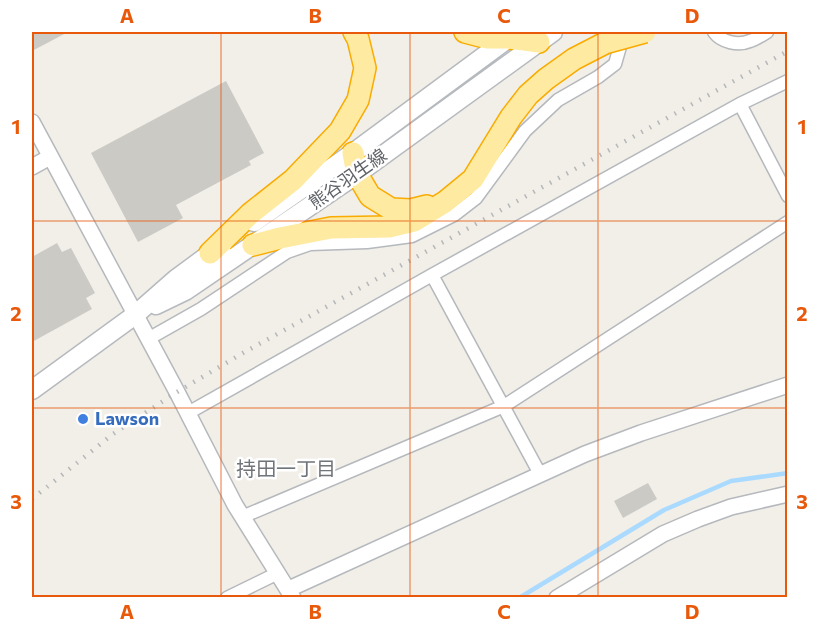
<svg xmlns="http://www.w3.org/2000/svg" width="819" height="629" font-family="Commissioner,'Noto Sans JP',sans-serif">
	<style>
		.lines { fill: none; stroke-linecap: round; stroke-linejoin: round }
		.stream { stroke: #aadaff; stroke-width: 4.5 }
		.building { fill: #cccac5 }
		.minor-casing { stroke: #b5b8bc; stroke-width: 15 }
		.tertiary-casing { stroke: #b5b8bc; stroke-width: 18 }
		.secondary-casing { stroke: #b6babf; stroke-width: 21 }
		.trunk-casing { stroke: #f9ab00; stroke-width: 24 }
		.minor { stroke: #fff; stroke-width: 12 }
		.tertiary { stroke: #fff; stroke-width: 15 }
		.secondary { stroke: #fff; stroke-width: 18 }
		.trunk { stroke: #feeaa1; stroke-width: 21 }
		.rail { stroke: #b6b7b8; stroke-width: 4.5; stroke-dasharray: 1.5 8; stroke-linecap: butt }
		.trunk-bridge-casing { stroke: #f9ab00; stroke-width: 24; stroke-linecap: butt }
		.trunk-bridge { stroke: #feeaa1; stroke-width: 21 }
		.grid { fill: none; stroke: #e8590c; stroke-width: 1.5; stroke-opacity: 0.55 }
		.shop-dot { fill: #3f7fe0; stroke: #fff; stroke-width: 2 }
		.labels { text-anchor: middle; stroke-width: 5; stroke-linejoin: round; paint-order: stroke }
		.street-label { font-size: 18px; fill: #5f6368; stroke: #fff }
		.shop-label { font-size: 18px; font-weight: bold; fill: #366cbe; stroke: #fff; text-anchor: start }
		.neighbourhood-label { font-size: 20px; fill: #70757a; stroke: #fff }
		.neatline { fill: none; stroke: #e8590c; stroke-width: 2 }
		.grid-label { font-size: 20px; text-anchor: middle; font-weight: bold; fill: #e8590c }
	</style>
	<rect width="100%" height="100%" fill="#f1efe8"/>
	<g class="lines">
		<path class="stream" d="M519,598L664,510L731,481L788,473"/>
	</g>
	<path class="building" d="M32,32H68L32,51Z
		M226,81L264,153L249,161L251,165L176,205L183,218L138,242L91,153Z
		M57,243L62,252L71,248L95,293L86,298L92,309L32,342V257Z
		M648,483L657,499L623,518L614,501Z"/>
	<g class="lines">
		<g class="minor-casing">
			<path id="minor" d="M714,32C721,42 738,46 750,41C756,39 762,35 767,32
				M740,104L788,196
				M432,275L540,474
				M148,339L201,309L287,252L310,244L367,242L412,236L454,215L476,198L525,131L558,100L598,77L615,64L623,36
				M188,413L432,275L740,104L788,81
				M242,517L504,406L788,222
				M227,598L278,573"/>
		</g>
		<g class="tertiary-casing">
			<path id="tertiary" d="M32,122L177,392L235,505L293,598
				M32,167L50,157
				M289,589L585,454L641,433L788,385
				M557,598L663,534L698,519L731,507L788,494"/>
		</g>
		<g class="secondary-casing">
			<path id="secondary" d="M254,222L353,153L514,34
				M156,305L185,291L357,174L553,32
				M32,390L135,315L176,279L222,245"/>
		</g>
		<g class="trunk-casing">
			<path id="trunk" d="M465,32L488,38H508L539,42
				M353,153L357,174L370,196L391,209L411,210L427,206
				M253,245L280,238L331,228L389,227L414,221L445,202L473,179L511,117L528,95L546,79L574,59L605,43
				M210,253L250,214L293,180L340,131L358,100L365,68L358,39L354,32"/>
		</g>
		<use href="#minor" class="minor"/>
		<use href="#tertiary" class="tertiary"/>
		<use href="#secondary" class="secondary"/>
		<use href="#trunk" class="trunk"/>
		<path class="rail" d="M32,499L113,434L177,392L243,353L788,51"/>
		<g class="trunk-bridge-casing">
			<path id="trunk-bridge" d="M605,43L645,32"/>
		</g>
		<use href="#trunk-bridge" class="trunk-bridge"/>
	</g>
	<path class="grid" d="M221,32V598M410,32V598M598,32V598M32,221H788M32,408H788"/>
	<circle class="shop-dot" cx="83" cy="419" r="6"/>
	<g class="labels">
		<g class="street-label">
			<text transform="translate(348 179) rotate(-35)" y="6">熊谷羽生線</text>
		</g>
		<g class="shop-label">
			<text x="95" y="425">Lawson</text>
		</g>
		<g class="neighbourhood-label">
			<text x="286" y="476">持田一丁目</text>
		</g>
	</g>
	<rect width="819" height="629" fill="none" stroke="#ffffff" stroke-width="66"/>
	<rect x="33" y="33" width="753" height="563" class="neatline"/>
	<g class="grid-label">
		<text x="127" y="23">A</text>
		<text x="315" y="23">B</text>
		<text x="504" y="23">C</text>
		<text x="692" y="23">D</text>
		<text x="16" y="134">1</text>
		<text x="802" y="134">1</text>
		<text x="16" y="321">2</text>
		<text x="802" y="321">2</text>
		<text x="16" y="509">3</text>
		<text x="802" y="509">3</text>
		<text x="127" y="619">A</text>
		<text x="315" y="619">B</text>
		<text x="504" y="619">C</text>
		<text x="692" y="619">D</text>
	</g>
</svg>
